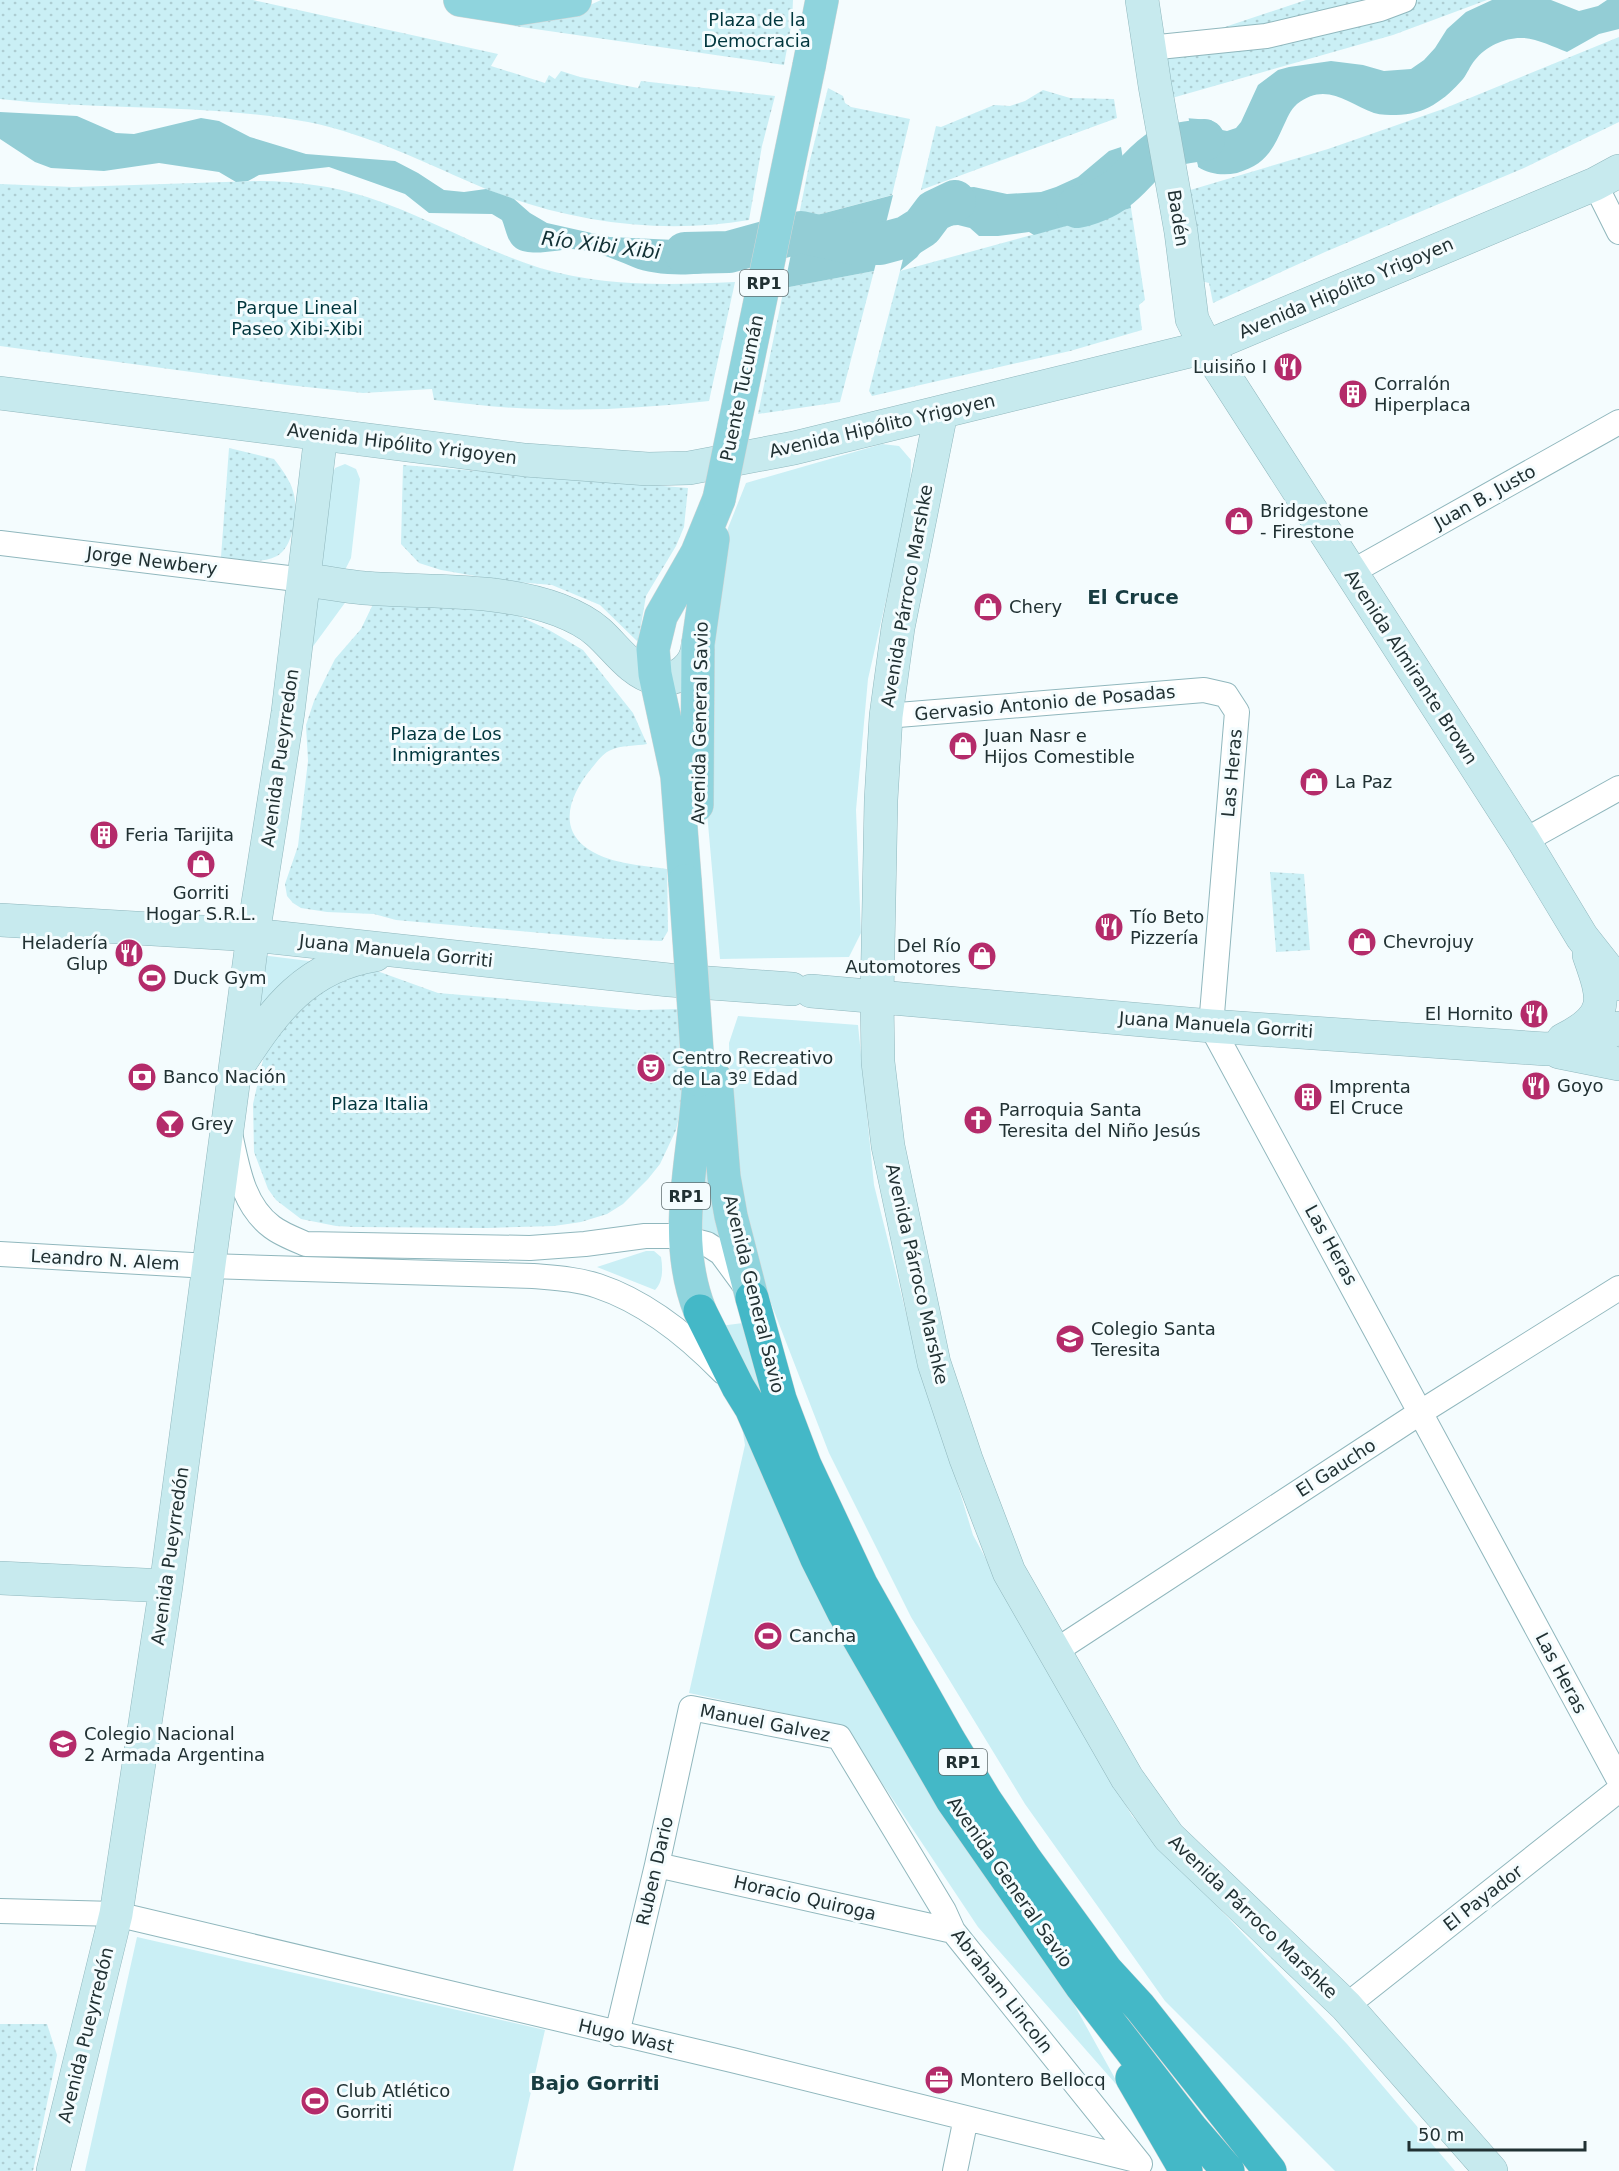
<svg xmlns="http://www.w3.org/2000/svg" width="1619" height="2171" font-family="'DejaVu Sans',sans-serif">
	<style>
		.grass { fill: #caeff5 }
		.park { fill: url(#park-dots) }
		.water { fill: #93cdd5 }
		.pier { fill: #f4fcfe }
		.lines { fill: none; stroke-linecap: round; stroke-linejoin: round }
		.river { stroke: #93cdd5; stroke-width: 42 }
		.street-casing { stroke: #90b7bd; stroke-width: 26 }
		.secondary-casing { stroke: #90b7bd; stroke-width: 34 }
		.primary-casing { stroke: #d3d6d6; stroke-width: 34 }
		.highway-casing { stroke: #d3d6d6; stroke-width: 34 }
		.street { stroke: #fff; stroke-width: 24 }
		.secondary { stroke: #c7eaee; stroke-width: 33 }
		.primary { stroke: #8fd4dd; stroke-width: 33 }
		.highway { stroke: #44b8c7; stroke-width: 33 }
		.primary-bridge-casing { stroke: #d3d6d6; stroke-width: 34; stroke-linecap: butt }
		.primary-bridge { stroke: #8fd4dd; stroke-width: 33 }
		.labels { text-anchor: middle; stroke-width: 6; stroke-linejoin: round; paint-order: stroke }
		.shield { fill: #f4fcfe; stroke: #606e70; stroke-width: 1.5 }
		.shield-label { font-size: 16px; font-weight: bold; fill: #213133 }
		.park-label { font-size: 18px; fill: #00363d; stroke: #f4fcfe }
		.street-label { font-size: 18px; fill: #213133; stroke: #f4fcfe }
		.poi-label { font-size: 18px; fill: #213133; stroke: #f4fcfe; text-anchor: start }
		.water-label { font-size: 20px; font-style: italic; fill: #123034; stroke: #f4fcfe }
		.neighbourhood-label { font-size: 20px; font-weight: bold; fill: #173c41; stroke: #f4fcfe }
	</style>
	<defs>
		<pattern id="park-dots" width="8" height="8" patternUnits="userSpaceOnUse" patternTransform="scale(1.5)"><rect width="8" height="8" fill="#caeff5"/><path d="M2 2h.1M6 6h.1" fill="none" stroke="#adcdd2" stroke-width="1.8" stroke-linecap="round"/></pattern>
	</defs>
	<rect width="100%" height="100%" fill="#f4fcfe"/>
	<path class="grass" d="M882,444L899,446L911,460L910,495L868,679L856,810L861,933L849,957L720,959L705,790L709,643L728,528L746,483Z
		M345,464L356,469L360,479L351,558L345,570L321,567L332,475L335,468Z
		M315,591L347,600L306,656Z
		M261,955L325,963L259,1009Z
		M738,1016L858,1025L874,1185L910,1329L973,1535L1028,1637L1132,1816L1347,2044L1455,2171H1335L1165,2001L1025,1804L911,1617L829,1453L762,1280L731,1149L729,1043Z
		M709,1128L727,1244L696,1225Z
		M646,1251H654L661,1257C663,1269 663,1282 655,1290L597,1267Z
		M743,1323L771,1412L720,1326Z
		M737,1396L1122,2091L978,1927L844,1726L689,1693L745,1445Z
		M137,1937L545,2030L513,2171H85Z"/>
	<path class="park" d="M0,0H253L498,54L491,66L545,83L549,75L555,79L561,71L580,77L638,88L641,81L775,96L762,146L749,220C660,235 569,222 486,189C427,164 371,135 308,122C206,103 102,111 0,99Z
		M601,0H793L792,21L784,65L514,26L579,10Z
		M1306,0H1487L1393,35L1172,98L1165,47Z
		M1619,37V122L1524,168L1325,252L1213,303L1209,283L1200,281L1187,191L1328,149L1443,109Z
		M828,88L843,96L845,103L851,107L910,119L892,195L798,220L810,160Z
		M1043,90L1070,98L1114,99L1117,118L921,190L936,126L941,127L994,105L1010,106L1025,101Z
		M259,181C296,181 332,186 367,197C426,216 480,249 540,268C604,287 669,285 735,282L709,401C655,407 599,411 544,409C507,409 471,404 434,400L432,389L363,393L288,385L0,346V184L73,187Z
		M1131,208L1145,300L1139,305L1142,330L1070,351L872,396L869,391L900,271Z
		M874,271L840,402L758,414L784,288Z
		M229,448L274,459C281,468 290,480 293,491C299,508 294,547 277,556C260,565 239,559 221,557Z
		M403,465L688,488L684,527L676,546L646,596L638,642L600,605L552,585L504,581L441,570L419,563L401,544Z
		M375,600L495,608L521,617L549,630L583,650L633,713L647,744C637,746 620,745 611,750C603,753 596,763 591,769C573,791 557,824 584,846C607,864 640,865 667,869L668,931L662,941L609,939L396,920L374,914L327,912L301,908L293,903L287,896L285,884L298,846L308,761L306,725L314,701L335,659L361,629Z
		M1270,872L1304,874L1310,950L1276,952Z
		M377,971L438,993L638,1010L680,1009L685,1092L676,1130L660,1164L648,1179L623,1204L607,1214L581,1222L554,1226L487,1228L355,1227L336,1226L301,1219L276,1200L268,1189L254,1152L253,1104L265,1051L324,981Z
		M0,2024H47L57,2055L33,2171H0Z"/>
	<path class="water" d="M1492,0H1551L1579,11L1598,6L1607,0H1619V29L1599,34L1567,52C1553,47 1538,39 1523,38C1506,37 1486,46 1475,60C1470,66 1467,74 1463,79C1445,100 1424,115 1396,115C1389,115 1381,115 1374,113C1347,103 1326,81 1297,104C1290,110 1287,119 1283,127C1272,152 1264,165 1237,173C1223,176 1209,174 1198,167L1185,118L1211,120L1222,130L1227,131L1236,128L1241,122L1258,85L1278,70L1289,67L1331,61L1363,65L1384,71L1411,69L1424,60L1435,48L1447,29L1466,12Z
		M0,112L77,116L116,133L134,134L201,118L219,121L250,137L306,154L395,161L418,173L444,190L464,192L486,189L514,199L530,213L547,223L587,232L610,237L697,241L746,233L741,257C731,262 721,268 711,271C692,277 651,275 633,267C613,259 593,249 571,249C556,250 530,257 516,248C507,242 506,229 502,220L492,214L429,213L405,194L329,167L259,175L248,181L236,182L219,172L159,163L104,171L51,168L35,162L0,139Z
		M1121,147L1131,208L1034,235L1029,232L998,236H979L970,228L958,225L945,226L935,233L917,257L900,271L919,197L957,188L974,187L1007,194L1041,192L1056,187L1078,177L1109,151Z
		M893,195L874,271L784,288L798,220Z"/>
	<path class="pier" d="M1188,115L1199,172L1180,161L1175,116Z"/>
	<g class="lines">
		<path class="river" d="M1077,207C1089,205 1106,198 1116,190C1133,178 1144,159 1162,149C1176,143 1189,142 1204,140
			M685,253L729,252L801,232L854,244H880L906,237L922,227L934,211L955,201"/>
		<g class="street-casing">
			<path id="street" d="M1149,48L1266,36L1380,9L1404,0
				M1595,184L1619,232
				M0,543L305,580
				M1350,573L1619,422
				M886,716L1204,690L1226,695L1237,712L1211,1026L1619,1780
				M1524,841L1619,788
				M231,1138C238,1171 244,1206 272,1227C281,1234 294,1239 306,1244L530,1248L585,1244L645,1236H677L707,1244L721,1253L743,1283
				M0,1254L209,1266L533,1276C555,1278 577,1279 598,1286C646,1302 688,1336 723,1372
				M1054,1652L1421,1412L1619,1288
				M657,1865L953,1931
				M0,1911L116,1914L732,2060L1136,2160
				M1346,2006L1619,1790
				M617,2034L657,1865L691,1708L839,1737L944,1911L953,1931L1140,2164
				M955,2171L966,2118"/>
		</g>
		<g class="secondary-casing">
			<path id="secondary" d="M1142,0L1155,86L1181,232L1192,319L1206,347L1524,841L1582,937L1619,984
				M0,393L525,460L648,469L689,468L794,448L1206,347L1595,184L1619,171
				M941,413L898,628L886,716L881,800L877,997L878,1062L888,1146L934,1363L966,1459L1009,1572L1127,1778L1169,1837L1346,2006L1491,2171
				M305,580C324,582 344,586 364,588C429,593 496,587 559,610C572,615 588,623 598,632C615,647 632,673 655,678C678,683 697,666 698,644
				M0,920L253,935L669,980L792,989
				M811,991L1211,1026L1546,1049L1571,1047L1619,1028
				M1563,1040C1610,1016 1605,1000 1589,955
				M1559,1052L1619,1064
				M240,1063C275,1009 307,966 375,955
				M0,1578L166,1586
				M53,2171L116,1914L166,1586L253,935L288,712L321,434"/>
		</g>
		<g class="primary-casing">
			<path id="primary" d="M460,0L517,9L575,0
				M809,66L822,0
				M697,805L698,644L713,539
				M685,881L677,776L655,674L653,649L661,616L697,553L719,499
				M716,1079L724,1177L731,1216L752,1298
				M699,1080C695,1158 670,1235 700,1311"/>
		</g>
		<g class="highway-casing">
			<path id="highway" d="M752,1298L780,1399L805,1465L861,1584L949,1740L986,1801L1026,1860L1106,1970L1140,2007L1270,2171
				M700,1311L738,1387L751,1408L816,1557L844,1613L952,1800L1082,1987L1191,2128L1228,2171
				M1132,2078L1186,2171"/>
		</g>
		<use href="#street" class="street"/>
		<use href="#secondary" class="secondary"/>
		<use href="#primary" class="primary"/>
		<use href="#highway" class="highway"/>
		<g class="primary-bridge-casing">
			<path id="primary-bridge" d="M719,499L809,66
				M685,881L699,1080"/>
		</g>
		<use href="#primary-bridge" class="primary-bridge"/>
	</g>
	<defs>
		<g id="restaurant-disc" transform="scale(1.5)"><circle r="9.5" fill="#b42b6a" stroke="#f4fcfe"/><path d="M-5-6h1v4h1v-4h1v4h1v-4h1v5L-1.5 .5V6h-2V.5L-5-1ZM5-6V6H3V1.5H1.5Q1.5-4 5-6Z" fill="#fff"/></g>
		<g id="building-disc" transform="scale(1.5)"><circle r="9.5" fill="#b42b6a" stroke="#f4fcfe"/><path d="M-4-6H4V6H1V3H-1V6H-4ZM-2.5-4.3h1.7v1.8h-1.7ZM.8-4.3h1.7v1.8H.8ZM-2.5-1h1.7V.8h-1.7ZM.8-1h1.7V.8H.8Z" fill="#fff"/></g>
		<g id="shop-disc" transform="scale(1.5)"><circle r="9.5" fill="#b42b6a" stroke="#f4fcfe"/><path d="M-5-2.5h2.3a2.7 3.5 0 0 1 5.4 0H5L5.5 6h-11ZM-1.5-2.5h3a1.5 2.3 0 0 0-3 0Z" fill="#fff"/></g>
		<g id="stadium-disc" transform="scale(1.5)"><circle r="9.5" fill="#b42b6a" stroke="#f4fcfe"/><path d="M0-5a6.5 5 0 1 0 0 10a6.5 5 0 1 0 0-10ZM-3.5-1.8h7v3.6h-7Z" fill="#fff"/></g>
		<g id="theatre-disc" transform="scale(1.5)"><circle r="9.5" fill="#b42b6a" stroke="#f4fcfe"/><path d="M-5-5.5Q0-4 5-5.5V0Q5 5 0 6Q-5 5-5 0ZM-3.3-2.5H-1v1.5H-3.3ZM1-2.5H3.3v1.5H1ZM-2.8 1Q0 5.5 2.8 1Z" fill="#fff"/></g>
		<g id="bank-disc" transform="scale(1.5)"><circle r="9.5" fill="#b42b6a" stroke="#f4fcfe"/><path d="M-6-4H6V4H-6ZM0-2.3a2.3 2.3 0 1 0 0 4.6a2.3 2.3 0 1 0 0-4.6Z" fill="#fff"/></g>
		<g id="church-disc" transform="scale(1.5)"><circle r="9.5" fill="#b42b6a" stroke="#f4fcfe"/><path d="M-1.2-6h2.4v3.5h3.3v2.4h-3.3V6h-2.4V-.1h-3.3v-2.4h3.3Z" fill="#fff"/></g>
		<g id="bar-disc" transform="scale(1.5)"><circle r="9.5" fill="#b42b6a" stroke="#f4fcfe"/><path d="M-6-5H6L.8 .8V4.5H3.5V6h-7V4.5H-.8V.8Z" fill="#fff"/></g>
		<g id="school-disc" transform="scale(1.5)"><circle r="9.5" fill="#b42b6a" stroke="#f4fcfe"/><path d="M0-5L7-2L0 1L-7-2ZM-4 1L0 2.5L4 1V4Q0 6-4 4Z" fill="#fff"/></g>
		<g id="office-disc" transform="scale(1.5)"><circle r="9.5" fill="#b42b6a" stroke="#f4fcfe"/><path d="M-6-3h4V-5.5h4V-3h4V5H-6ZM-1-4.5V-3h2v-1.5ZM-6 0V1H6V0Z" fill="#fff"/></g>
	</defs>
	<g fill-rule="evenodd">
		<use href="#restaurant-disc" x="1288" y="367"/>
		<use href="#building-disc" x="1353" y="394"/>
		<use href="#shop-disc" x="1239" y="521"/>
		<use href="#shop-disc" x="988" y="607"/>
		<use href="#shop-disc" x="963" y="746"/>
		<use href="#shop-disc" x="1314" y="782"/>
		<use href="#building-disc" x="104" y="835"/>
		<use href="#shop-disc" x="201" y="864"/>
		<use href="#restaurant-disc" x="1109" y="927"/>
		<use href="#shop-disc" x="1362" y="942"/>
		<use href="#restaurant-disc" x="129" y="953"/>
		<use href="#shop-disc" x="982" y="956"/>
		<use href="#stadium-disc" x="152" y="978"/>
		<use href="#restaurant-disc" x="1534" y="1014"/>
		<use href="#theatre-disc" x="651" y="1068"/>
		<use href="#bank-disc" x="142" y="1077"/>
		<use href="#restaurant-disc" x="1536" y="1086"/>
		<use href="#building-disc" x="1308" y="1097"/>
		<use href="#church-disc" x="978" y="1120"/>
		<use href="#bar-disc" x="170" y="1124"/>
		<use href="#school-disc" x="1070" y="1339"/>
		<use href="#stadium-disc" x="768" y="1636"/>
		<use href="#school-disc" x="63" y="1744"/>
		<use href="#office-disc" x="939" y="2080"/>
		<use href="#stadium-disc" x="315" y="2101"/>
	</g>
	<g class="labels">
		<g class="shield">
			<rect x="740" y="270" width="48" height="26" rx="4.5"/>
			<rect x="662" y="1183" width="48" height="26" rx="4.5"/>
			<rect x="939" y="1749" width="48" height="26" rx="4.5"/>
		</g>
		<g class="shield-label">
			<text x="764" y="289">RP1</text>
			<text x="686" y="1202">RP1</text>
			<text x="963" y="1768">RP1</text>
		</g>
		<g class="park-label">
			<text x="757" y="26">Plaza de la<tspan x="757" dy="21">Democracia</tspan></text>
			<text x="297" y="314">Parque Lineal<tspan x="297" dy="21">Paseo Xibi-Xibi</tspan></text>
			<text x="446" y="740">Plaza de Los<tspan x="446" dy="21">Inmigrantes</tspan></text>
			<text x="380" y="1110">Plaza Italia</text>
		</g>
		<g class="street-label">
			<text transform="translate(1178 218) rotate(81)" y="6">Badén</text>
			<text transform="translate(1346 288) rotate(-23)" y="6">Avenida Hipólito Yrigoyen</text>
			<text transform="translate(742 388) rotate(-78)" y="6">Puente Tucumán</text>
			<text transform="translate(882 426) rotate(-13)" y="6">Avenida Hipólito Yrigoyen</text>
			<text transform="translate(402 444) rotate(7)" y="6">Avenida Hipólito Yrigoyen</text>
			<text transform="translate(1485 497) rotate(-29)" y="6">Juan B. Justo</text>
			<text transform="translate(152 561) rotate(7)" y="6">Jorge Newbery</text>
			<text transform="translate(907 596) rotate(-80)" y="6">Avenida Párroco Marshke</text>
			<text transform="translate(1411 667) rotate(57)" y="6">Avenida Almirante Brown</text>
			<text transform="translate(1045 703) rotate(-5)" y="6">Gervasio Antonio de Posadas</text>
			<text transform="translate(700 723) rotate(-89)" y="6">Avenida General Savio</text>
			<text transform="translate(280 758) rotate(-82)" y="6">Avenida Pueyrredon</text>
			<text transform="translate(1232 773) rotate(-85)" y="6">Las Heras</text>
			<text transform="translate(396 951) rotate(6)" y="6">Juana Manuela Gorriti</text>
			<text transform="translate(1216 1025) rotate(4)" y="6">Juana Manuela Gorriti</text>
			<text transform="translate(1331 1245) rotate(61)" y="6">Las Heras</text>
			<text transform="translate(105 1260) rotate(3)" y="6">Leandro N. Alem</text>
			<text transform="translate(917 1274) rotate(77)" y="6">Avenida Párroco Marshke</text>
			<text transform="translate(754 1294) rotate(76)" y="6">Avenida General Savio</text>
			<text transform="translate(1336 1468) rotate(-33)" y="6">El Gaucho</text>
			<text transform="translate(170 1556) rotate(-82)" y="6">Avenida Pueyrredón</text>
			<text transform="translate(1561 1673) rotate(62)" y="6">Las Heras</text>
			<text transform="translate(765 1723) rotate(11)" y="6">Manuel Galvez</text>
			<text transform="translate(655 1871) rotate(-77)" y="6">Ruben Dario</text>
			<text transform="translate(1010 1882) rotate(55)" y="6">Avenida General Savio</text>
			<text transform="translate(805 1898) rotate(13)" y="6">Horacio Quiroga</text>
			<text transform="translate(1483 1898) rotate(-38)" y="6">El Payador</text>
			<text transform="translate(1253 1917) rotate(44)" y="6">Avenida Párroco Marshke</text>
			<text transform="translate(1002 1991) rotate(52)" y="6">Abraham Lincoln</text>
			<text transform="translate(86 2035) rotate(-76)" y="6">Avenida Pueyrredón</text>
			<text transform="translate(626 2036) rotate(13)" y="6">Hugo Wast</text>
		</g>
		<g class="poi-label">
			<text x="1267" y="373" text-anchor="end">Luisiño I</text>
			<text x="1374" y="390">Corralón<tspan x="1374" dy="21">Hiperplaca</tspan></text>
			<text x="1260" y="517">Bridgestone<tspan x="1260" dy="21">- Firestone</tspan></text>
			<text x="1009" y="613">Chery</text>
			<text x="984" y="742">Juan Nasr e<tspan x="984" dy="21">Hijos Comestible</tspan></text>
			<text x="1335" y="788">La Paz</text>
			<text x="125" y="841">Feria Tarijita</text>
			<text x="201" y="899" text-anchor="middle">Gorriti<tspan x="201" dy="21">Hogar S.R.L.</tspan></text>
			<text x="1130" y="923">Tío Beto<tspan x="1130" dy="21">Pizzería</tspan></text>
			<text x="1383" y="948">Chevrojuy</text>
			<text x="108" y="949" text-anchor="end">Heladería<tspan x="108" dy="21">Glup</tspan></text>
			<text x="961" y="952" text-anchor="end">Del Río<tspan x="961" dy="21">Automotores</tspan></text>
			<text x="173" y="984">Duck Gym</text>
			<text x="1513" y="1020" text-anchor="end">El Hornito</text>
			<text x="672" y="1064">Centro Recreativo<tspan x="672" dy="21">de La 3º Edad</tspan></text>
			<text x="163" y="1083">Banco Nación</text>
			<text x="1557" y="1092">Goyo</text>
			<text x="1329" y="1093">Imprenta<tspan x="1329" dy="21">El Cruce</tspan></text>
			<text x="999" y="1116">Parroquia Santa<tspan x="999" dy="21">Teresita del Niño Jesús</tspan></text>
			<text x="191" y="1130">Grey</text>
			<text x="1091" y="1335">Colegio Santa<tspan x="1091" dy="21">Teresita</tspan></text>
			<text x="789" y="1642">Cancha</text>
			<text x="84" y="1740">Colegio Nacional<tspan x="84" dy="21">2 Armada Argentina</tspan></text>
			<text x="960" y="2086">Montero Bellocq</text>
			<text x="336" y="2097">Club Atlético<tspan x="336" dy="21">Gorriti</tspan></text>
		</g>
		<g class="water-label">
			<text transform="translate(601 245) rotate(7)" y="7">Río Xibi Xibi</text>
		</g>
		<g class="neighbourhood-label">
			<text x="1133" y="604">El Cruce</text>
			<text x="595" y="2090">Bajo Gorriti</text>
		</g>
	</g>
	<path d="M1409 2141v9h176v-9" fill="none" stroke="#213133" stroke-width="3"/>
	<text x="1418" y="2141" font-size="18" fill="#213133" stroke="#f4fcfe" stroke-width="4.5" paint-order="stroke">50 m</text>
</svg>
